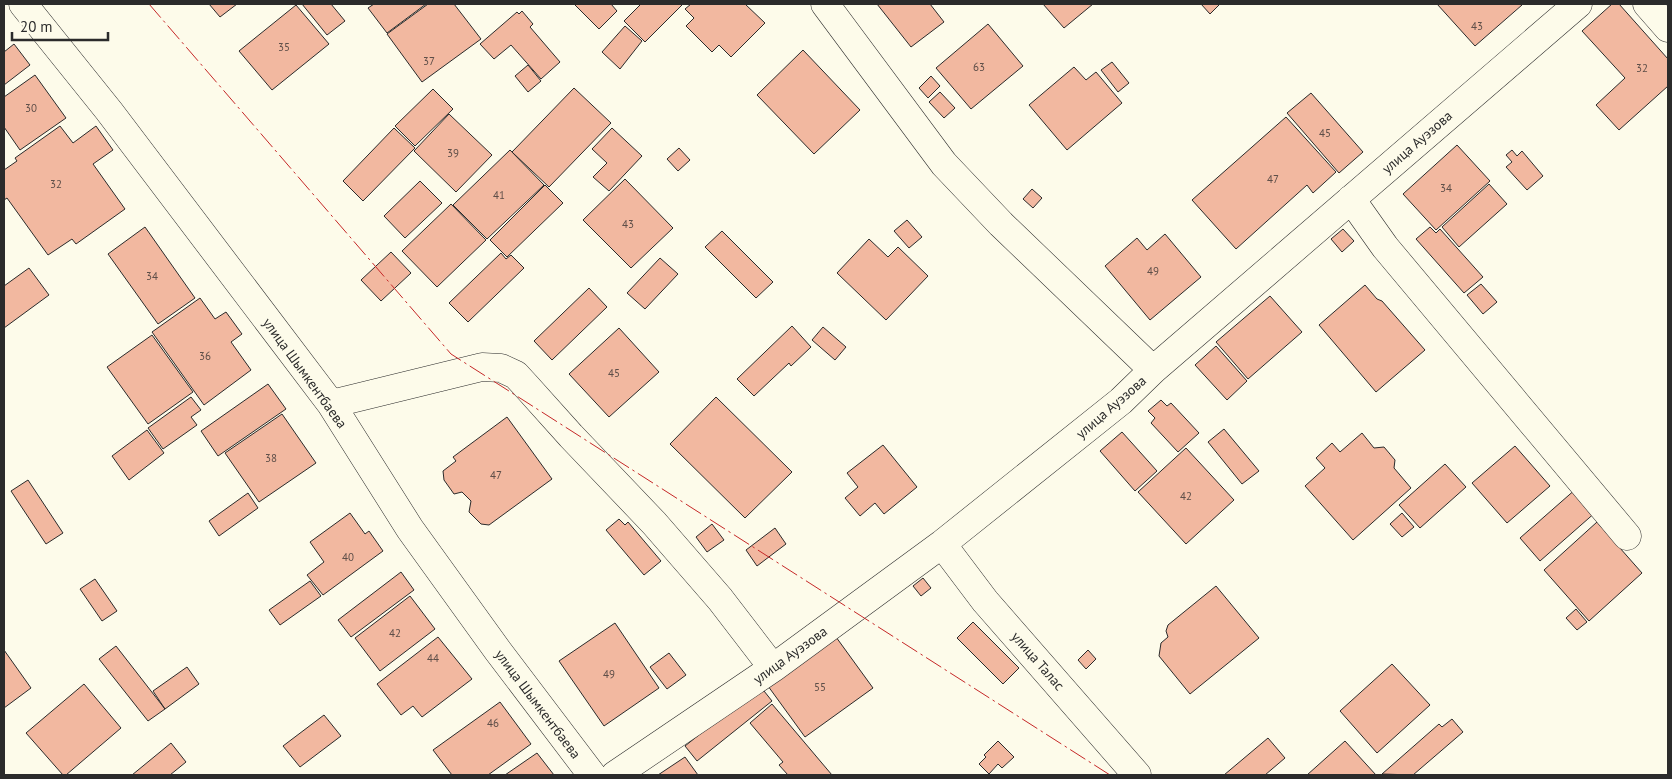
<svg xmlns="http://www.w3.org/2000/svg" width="1672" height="779" font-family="'PT Sans',sans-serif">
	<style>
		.building { fill: #f2b8a0; stroke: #2b2b2b }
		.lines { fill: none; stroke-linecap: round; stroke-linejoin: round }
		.minor-casing { stroke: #2b2b2b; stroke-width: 29 }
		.minor { stroke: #fdfbea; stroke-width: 28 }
		.power { stroke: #c62828; stroke-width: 1; stroke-dasharray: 18 4 2.5 4; stroke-linecap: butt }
		.labels { text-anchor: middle; stroke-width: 4; stroke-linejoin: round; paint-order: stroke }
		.number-label { font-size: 11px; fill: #5d4e48 }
		.street-label { font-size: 14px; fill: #2b2b2b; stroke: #fdfbea }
	</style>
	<rect width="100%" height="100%" fill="#fdfbea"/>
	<path class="building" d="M209,4H237L220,17Z
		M302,4H331L345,21L327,35Z
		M374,4H426L387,33L368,8Z
		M428,4H454L481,39L422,82L387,34Z
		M574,4H611L617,11L599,29Z
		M641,4H683L645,42L624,21Z
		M691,4H745L765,23L731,57L719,45L712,52L686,26L694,18L685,9Z
		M877,4H930L944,22L911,47Z
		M1043,4H1093L1064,28Z
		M1201,4H1218L1219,5L1210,14Z
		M1437,4H1521L1522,5L1475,46Z
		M1612,4H1619L1668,59V86L1619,130L1596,105L1625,78L1582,31Z
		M296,5L329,44L272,90L239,51Z
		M522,11L533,24L530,27L560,62L541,79L511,45L494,59L480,44L517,12L519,14Z
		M988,24L1023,66L971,109L936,68Z
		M625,26L642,41L620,69L602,52Z
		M14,44L30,65L4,85V52Z
		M803,50L860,110L814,154L757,95Z
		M1112,62L1129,83L1118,92L1101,70Z
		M528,65L541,81L528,92L515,76Z
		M1074,67L1086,80L1096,72L1122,103L1067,150L1029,105Z
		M35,75L66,118L20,150L4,127V97Z
		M931,76L940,86L928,98L919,88Z
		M574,88L611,123L549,187L512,152Z
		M433,89L453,109L415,146L395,126Z
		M940,92L955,108L944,118L929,102Z
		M1311,93L1363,152L1339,173L1287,113Z
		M449,114L492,155L456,192L414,151Z
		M1286,117L1336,172L1313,193L1307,185L1236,249L1192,200Z
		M60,126L73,143L96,126L113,150L93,164L125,209L76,244L72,239L48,255L7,198L4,200V170L17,161L15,158Z
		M394,128L415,148L363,201L343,181Z
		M612,128L642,156L609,191L593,177L607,163L592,149Z
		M1457,145L1490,181L1436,230L1403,194Z
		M679,148L690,160L678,171L667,159Z
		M510,150L544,185L487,239L453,205Z
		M1512,150L1517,156L1522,151L1543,176L1527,190L1506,167L1512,162L1506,155Z
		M625,179L673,228L631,268L583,220Z
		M420,181L442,203L405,238L384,216Z
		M1489,184L1507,204L1459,247L1442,227Z
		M545,185L563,203L507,257L490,240Z
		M1032,189L1042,198L1033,208L1023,199Z
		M451,204L486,240L437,287L402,251Z
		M907,220L922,237L909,248L894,231Z
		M145,227L195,298L158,324L108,254Z
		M1430,227L1436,233L1440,229L1483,277L1464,293L1416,239Z
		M1343,229L1354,241L1342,252L1331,239Z
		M722,231L773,282L756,298L705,247Z
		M1165,234L1201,277L1150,320L1105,266L1137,238L1147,250Z
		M869,239L888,257L898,247L928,276L886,320L837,273Z
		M391,252L411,273L381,301L361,280Z
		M501,253L506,259L511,255L524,268L468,322L449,303Z
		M660,258L678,274L645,309L627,293Z
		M29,268L49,295L4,328V286Z
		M1481,284L1497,302L1483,314L1467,295Z
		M1365,285L1377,299L1382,301L1425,350L1376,392L1319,325Z
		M589,288L607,307L552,360L534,341Z
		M1270,296L1302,332L1248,379L1216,342Z
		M200,298L215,319L226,312L242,334L231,342L251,370L204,405L152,332Z
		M792,326L811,347L791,366L789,363L754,396L737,379Z
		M823,327L846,347L835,360L812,340Z
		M619,328L659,372L609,417L569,374Z
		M152,335L193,392L148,424L107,367Z
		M1216,346L1247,381L1227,400L1195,365Z
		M268,384L286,409L218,456L201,431Z
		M191,397L201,410L191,417L197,425L163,449L148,428Z
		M716,397L792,472L745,518L670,444Z
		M1161,400L1167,406L1171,403L1199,433L1178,452L1151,423L1155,418L1148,411Z
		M282,414L316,463L259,502L225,453Z
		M507,417L552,479L489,525L481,524L469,512L471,501L462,492L454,494L444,480L443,471L456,461L453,457Z
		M1224,429L1259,471L1242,484L1208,442Z
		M147,430L164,453L129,480L112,456Z
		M1122,432L1157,471L1135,491L1100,451Z
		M1362,433L1374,448L1384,447L1395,460L1394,468L1411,488L1353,540L1305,486L1325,468L1316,458L1332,443L1340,452Z
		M883,445L917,487L884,514L875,503L860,516L845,498L858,487L847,473Z
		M1515,446L1550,486L1507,523L1472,483Z
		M1186,448L1234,500L1186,544L1138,492Z
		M1445,464L1466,487L1420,528L1399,505Z
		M28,480L63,533L46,544L11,491Z
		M1577,488L1597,511L1540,561L1520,538Z
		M248,493L258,508L219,536L209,521Z
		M350,513L365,534L369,531L383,551L323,595L307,575L324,562L310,542Z
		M1402,513L1414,527L1402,537L1390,524Z
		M619,519L625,525L628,522L661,561L644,575L606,530Z
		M1597,522L1642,573L1589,621L1544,570Z
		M712,524L724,540L707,552L696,537Z
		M775,528L786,544L757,566L746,550Z
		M401,572L414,590L351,637L338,620Z
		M923,578L931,588L921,596L913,586Z
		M95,579L117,611L102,621L80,589Z
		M310,581L321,596L280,625L269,610Z
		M1216,586L1259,638L1190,694L1159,656L1161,643L1168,637L1166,631L1168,625Z
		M410,596L435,629L380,671L355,638Z
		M1576,609L1587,622L1577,630L1566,618Z
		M973,622L1019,668L1003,684L957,638Z
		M615,623L659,688L604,726L559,661Z
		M438,637L472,679L422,717L413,706L401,715L377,684Z
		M836,637L873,688L805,737L768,686Z
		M116,646L165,709L148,721L99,659Z
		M4,650L31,688L4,708Z
		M1088,650L1096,659L1086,669L1078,660Z
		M669,653L686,675L667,689L650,667Z
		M1392,664L1430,705L1377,753L1340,711Z
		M187,667L199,684L165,709L153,691Z
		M84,684L121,728L66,775H63L26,733Z
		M760,686L772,701L697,761L685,746Z
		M500,702L531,744L488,775H452L433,750Z
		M772,704L832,775H788L779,765L783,762L750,723Z
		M324,715L341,736L300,767L283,746Z
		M1452,719L1463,732L1413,775L1382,774L1439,724L1442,727Z
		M1268,738L1285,758L1265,775H1224Z
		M998,741L1014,757L1002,768L998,764L989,774L979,764L986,757L984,755Z
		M1345,741L1376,775H1307Z
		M171,743L186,762L170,775H132Z
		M537,753L554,775H505Z
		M685,757L698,775H658Z"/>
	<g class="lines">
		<g class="minor-casing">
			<path id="minor" d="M23,4L109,111L331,404L410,529L498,651L592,775
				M825,4L944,164L1001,224L1153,370
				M1647,4L1668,28
				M1351,199L1385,247L1627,536
				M331,404L482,367L501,368L516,375L527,387L571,436L654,523L720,599L773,668
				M942,544L985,601L1137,775
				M615,775L773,668L942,544L1121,401L1153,370L1578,4"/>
		</g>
		<use href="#minor" class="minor"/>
		<path class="power" d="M149,4L451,354L1110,775"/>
	</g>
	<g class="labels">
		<g class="number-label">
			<text x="1477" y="30">43</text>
			<text x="284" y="51">35</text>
			<text x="429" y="65">37</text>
			<text x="979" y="71">63</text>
			<text x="1642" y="72">32</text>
			<text x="31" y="112">30</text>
			<text x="1325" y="137">45</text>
			<text x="453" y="157">39</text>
			<text x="1273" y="183">47</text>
			<text x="56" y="188">32</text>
			<text x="1446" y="192">34</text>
			<text x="499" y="199">41</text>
			<text x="628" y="228">43</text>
			<text x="1153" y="275">49</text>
			<text x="152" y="280">34</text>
			<text x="205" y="360">36</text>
			<text x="614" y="377">45</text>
			<text x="271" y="462">38</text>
			<text x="496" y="479">47</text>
			<text x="1186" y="500">42</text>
			<text x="348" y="561">40</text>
			<text x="395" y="637">42</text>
			<text x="433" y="662">44</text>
			<text x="609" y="678">49</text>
			<text x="820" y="691">55</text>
			<text x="493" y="727">46</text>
		</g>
		<g class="street-label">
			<text transform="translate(1417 142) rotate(-41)" y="5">улица Ауэзова</text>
			<text transform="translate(305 373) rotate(54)" y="5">улица Шымкентбаева</text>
			<text transform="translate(1111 407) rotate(-41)" y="5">улица Ауэзова</text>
			<text transform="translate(790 655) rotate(-36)" y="5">улица Ауэзова</text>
			<text transform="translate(1038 661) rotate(49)" y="5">улица Талас</text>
			<text transform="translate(538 704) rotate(53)" y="5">улица Шымкентбаева</text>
		</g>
	</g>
	<rect width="1672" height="779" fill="none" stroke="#2b2b2b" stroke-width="10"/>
	<path d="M12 32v8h96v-8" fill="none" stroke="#2b2b2b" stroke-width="2.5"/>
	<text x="20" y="32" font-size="15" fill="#2b2b2b" stroke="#fdfbea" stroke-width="4" paint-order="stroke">20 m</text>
</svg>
